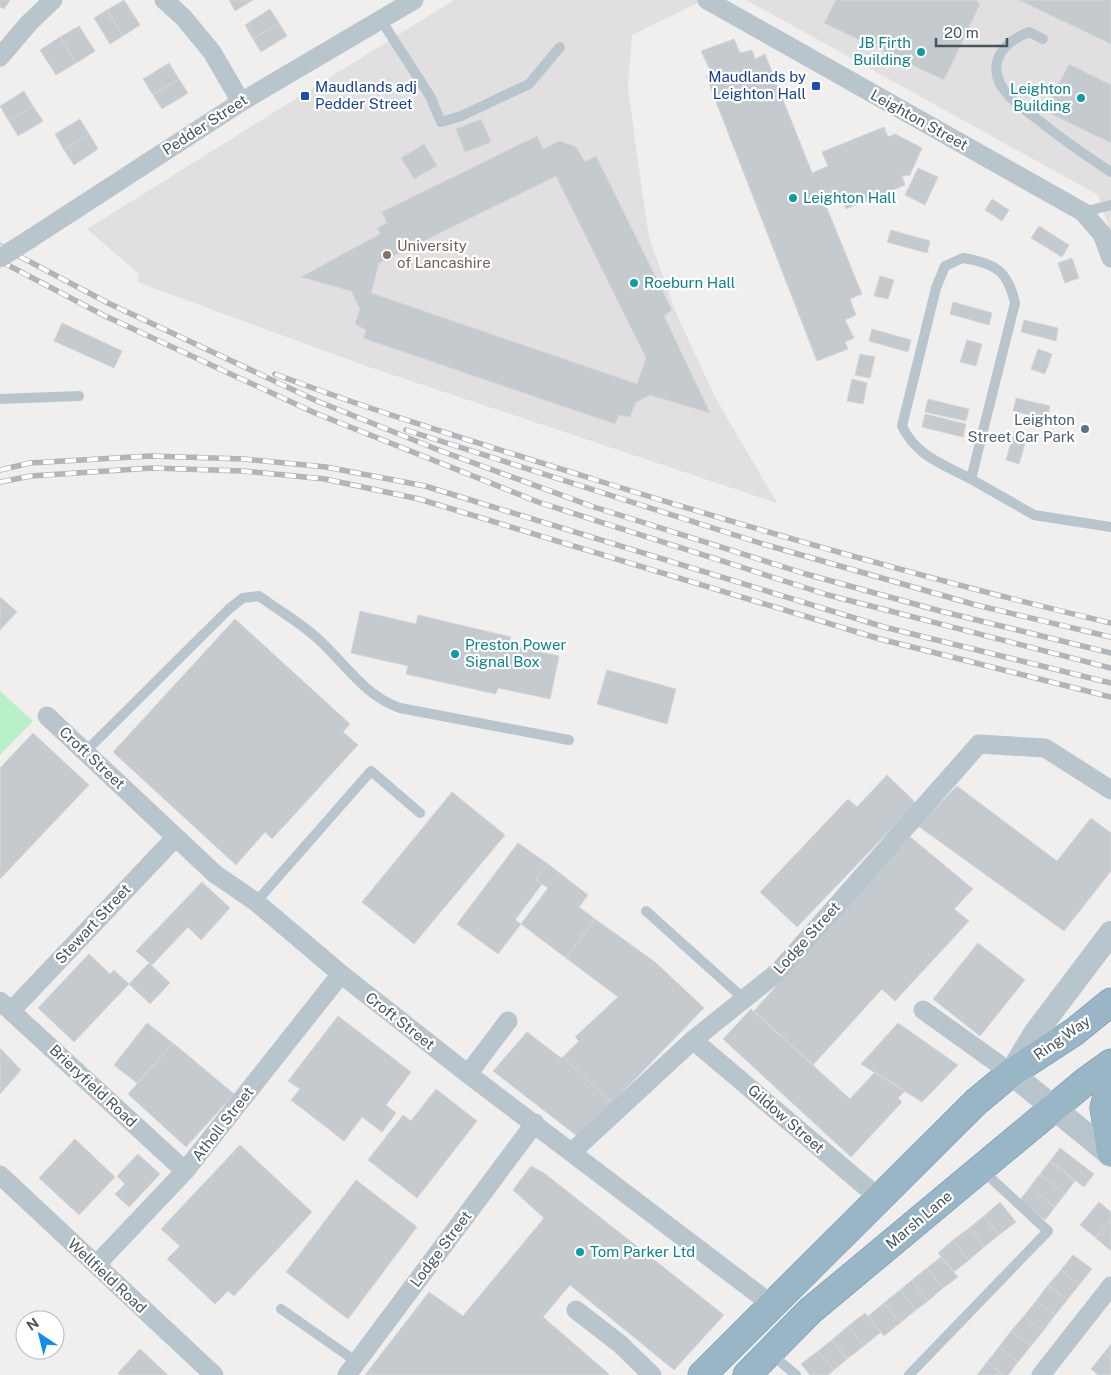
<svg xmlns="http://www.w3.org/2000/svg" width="1111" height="1375" font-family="'Public Sans',sans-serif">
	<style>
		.education { fill: #e2dfe1 }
		.green { fill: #baf0c8 }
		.building { fill: #c5cace; stroke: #d2d5da; fill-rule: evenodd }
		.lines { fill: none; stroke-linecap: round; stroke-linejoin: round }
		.trunk-casing { stroke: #6f94ab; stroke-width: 29 }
		.service { stroke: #b9c5cc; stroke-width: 10 }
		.minor { stroke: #b9c5cc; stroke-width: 19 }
		.tertiary { stroke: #b9c5cc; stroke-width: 24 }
		.trunk { stroke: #98b6c6; stroke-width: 28 }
		.rail-casing { stroke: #b0b5b9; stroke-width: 5.5 }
		.rail { stroke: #fff; stroke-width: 4; stroke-dasharray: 11; stroke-linecap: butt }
		.minor-bridge { stroke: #b9c5cc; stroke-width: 19 }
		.culture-dot { fill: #0f9aa8; stroke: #fff; stroke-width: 2 }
		.transit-dot { fill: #1a4fb4; stroke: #fff; stroke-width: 2 }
		.education-dot { fill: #8d6e63; stroke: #fff; stroke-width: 2 }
		.service-dot { fill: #5c6f8a; stroke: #fff; stroke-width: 2 }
		.labels { text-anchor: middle; stroke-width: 4.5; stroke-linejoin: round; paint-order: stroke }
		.culture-label { font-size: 15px; fill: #0d838f; stroke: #fff; text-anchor: start }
		.transit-label { font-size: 15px; fill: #164399; stroke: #fff; text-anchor: end }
		.street-label { font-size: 15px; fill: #46555c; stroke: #fff }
		.education-label { font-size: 15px; fill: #785e54; stroke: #fff; text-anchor: start }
		.service-label { font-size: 15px; fill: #4e5e75; stroke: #fff; text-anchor: end }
	</style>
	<rect width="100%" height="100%" fill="#f1eeee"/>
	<path class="education" d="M454,0H704L632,35L628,87L638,162L649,237L677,315L715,397L777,503L366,366L137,282L139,274L87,229Z
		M746,0H1111V233L1098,195Z"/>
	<path class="green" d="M0,691L33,721L0,755Z"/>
	<path class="building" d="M0,0H10L4,9L0,7Z
		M124,0L140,25L123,36L107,10Z
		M229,0H253L235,11Z
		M836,0H978L977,2L980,4L944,80L824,23Z
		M1019,0H1111V44Z
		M270,9L279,23L253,39L245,25Z
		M107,10L123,36L110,44L94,18Z
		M279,23L287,36L261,52L253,39Z
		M79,26L95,51L76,63L60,37Z
		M60,37L76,63L56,75L40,50Z
		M734,39L740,53L752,50L755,59L765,54L812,173L828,166L822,152L884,127L888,137L895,134L922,148L910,175L902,176L905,185L846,209L840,195L824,201L862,294L850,299L856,315L845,320L854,338L845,342L848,349L817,361L706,76L712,74L701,51Z
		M169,63L179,79L153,95L143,79Z
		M1069,64L1111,85V143L1045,111Z
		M179,79L188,93L162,109L153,95Z
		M24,91L33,106L9,121L0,106Z
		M33,106L43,121L18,136L9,121Z
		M80,119L89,134L64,150L55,134Z
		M481,119L491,142L465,152L456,129Z
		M89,134L98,149L74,165L64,150Z
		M537,136L543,149L559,141L576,147L585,162L596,156L672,310L664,316L710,413L650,395L635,403L630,417L619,415L615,424L363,338L366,330L355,324L360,309L351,291L301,277L380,234L377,228L387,223L382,212ZM556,176L646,358L637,384L371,293L379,263Z
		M424,144L437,166L414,179L401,158Z
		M918,168L938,177L925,205L905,195Z
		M992,199L1009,210L1002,221L985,210Z
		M1039,226L1069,245L1062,257L1031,238Z
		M891,230L930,241L927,253L887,242Z
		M1072,258L1079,278L1065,283L1058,263Z
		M880,276L894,280L888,299L874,296Z
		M953,302L992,313L989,325L950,314Z
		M1024,320L1058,328L1056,341L1021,332Z
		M62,323L122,351L114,368L54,341Z
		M872,329L911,340L908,352L869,341Z
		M967,340L982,344L976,366L960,362Z
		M1038,349L1052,354L1045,374L1031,369Z
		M860,354L875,357L870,378L855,375Z
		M852,379L867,383L863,404L847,401Z
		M1016,398L1050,406L1047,419L1013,411Z
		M928,399L969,409L966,421L925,412Z
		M925,414L966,424L963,437L922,427Z
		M1014,432L1027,436L1019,464L1006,460Z
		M0,597L17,612L0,630Z
		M360,611L416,624L418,615L511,637L509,645L559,656L550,699L498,688L496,694L406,674L408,666L351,653Z
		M235,619L350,724L343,732L358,745L272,839L265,832L236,865L113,752Z
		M607,670L676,689L667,724L597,704Z
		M33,733L89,785L0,879V768Z
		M887,775L916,803L797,927L760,892L848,799L857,807Z
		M957,786L1057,861L1091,818L1111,833V871L1064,931L918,826Z
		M452,792L505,835L414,944L362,902Z
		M909,836L973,889L954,909L969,921L895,1001L882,989L813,1065L754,1011Z
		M518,843L548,864L536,880L542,884L515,920L521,924L498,954L457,924Z
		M548,864L588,895L579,907L595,919L566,958L521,924L548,888L536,880Z
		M202,882L230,908L201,940L188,927L152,965L136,951Z
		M595,919L655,962L704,1008L612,1103L563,1057L579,1041L575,1037L618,997L566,958Z
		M978,943L1025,980L980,1036L933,999Z
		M89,954L110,974L114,970L129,984L74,1042L38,1008Z
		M149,963L170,983L150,1004L129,984Z
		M751,1009L850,1099L875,1072L905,1091L898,1098L902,1102L851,1157L723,1039Z
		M338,1016L411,1072L386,1105L396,1113L382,1132L362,1117L344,1141L291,1100L300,1089L288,1081Z
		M147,1023L173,1043L137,1083L114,1065Z
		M898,1023L958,1065L922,1102L861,1064Z
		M527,1032L561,1058L563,1057L612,1103L577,1136L493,1071Z
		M173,1043L234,1094L186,1147L128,1094Z
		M0,1048L21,1070L0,1094Z
		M436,1089L477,1121L417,1198L368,1160L403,1115L411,1121Z
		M75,1139L115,1177L79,1215L39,1178Z
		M240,1145L312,1212L234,1296L228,1291L215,1304L167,1259L180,1246L161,1229Z
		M1060,1148L1094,1174L1084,1187L1050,1161Z
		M138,1154L160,1174L129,1207L115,1194L125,1184L117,1176Z
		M1050,1161L1075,1181L1065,1194L1040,1174Z
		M531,1166L544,1173L724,1315L674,1370L570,1285L543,1317L609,1374L608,1375H365L429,1292L463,1316L544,1218L513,1190Z
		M1040,1174L1065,1194L1055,1207L1030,1187Z
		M356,1180L417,1227L348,1319L286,1272Z
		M1030,1187L1055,1207L1045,1220L1020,1200Z
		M1000,1202L1016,1222L999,1235L984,1216Z
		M1099,1202L1111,1212V1220L1096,1238L1080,1225Z
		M984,1216L999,1235L984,1247L969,1228Z
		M1111,1220V1251L1096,1238Z
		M969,1228L984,1247L969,1260L953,1240Z
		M953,1240L969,1260L954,1272L938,1253Z
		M1073,1255L1092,1269L1079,1285L1061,1270Z
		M941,1257L958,1277L943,1288L927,1268Z
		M927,1268L943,1288L928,1301L912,1280Z
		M1061,1270L1079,1285L1067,1300L1048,1285Z
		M912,1280L928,1301L916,1310L900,1290Z
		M1048,1285L1067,1300L1055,1315L1036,1301Z
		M900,1290L916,1310L900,1323L884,1303Z
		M1036,1301L1055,1315L1043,1331L1024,1316Z
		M884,1303L900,1323L884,1336L868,1316Z
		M865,1313L881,1332L864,1346L848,1326Z
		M1024,1316L1043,1331L1031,1346L1011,1331Z
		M848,1326L864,1346L847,1359L832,1340Z
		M1011,1331L1031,1346L1018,1362L999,1347Z
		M832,1340L847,1359L834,1370L818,1351Z
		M1111,1344V1359L1104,1353Z
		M999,1347L1018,1362L1008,1375H1003L987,1362Z
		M140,1349L168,1375H120L118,1373Z
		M818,1351L834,1370L828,1375H810L801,1364Z
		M1104,1353L1111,1359V1375H1098L1091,1369Z
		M987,1362L1003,1375H977Z"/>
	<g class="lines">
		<g class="trunk-casing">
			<path id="trunk" d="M1111,1080L1104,1108L1111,1152
				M702,1375L976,1102L1011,1073L1074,1032L1111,1002
				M747,1375L810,1311L1086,1081L1111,1063"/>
		</g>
		<path class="service" d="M381,20L430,96L441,122L461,116L529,84L560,47
			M1043,39L1029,32C996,45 984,72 1012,99C1019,106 1028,112 1036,118C1060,138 1085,155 1111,172
			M1083,212L1111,205
			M963,258C995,263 1008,271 1015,303L971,479C943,464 916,456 902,426L936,288L945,266Z
			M0,399L79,396
			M971,479L1034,515L1111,527
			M86,751L230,608L243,598L259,596C278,610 301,623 318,639C345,663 364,696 400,708L569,740
			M256,902L371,771L420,813
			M646,911L743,998
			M281,1309L357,1362
			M770,1353L796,1375
			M909,1375L1048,1231L981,1169"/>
		<path class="minor" d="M164,0L183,17L212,52L241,102
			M707,0L1083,212L1102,234L1111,258
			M0,57L29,23L53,0
			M30,239L241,102L414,0
			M47,716L215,874L256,902L341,974L468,1074L771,1304
			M0,1001L185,1171
			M923,1010L1011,1073
			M11,1011L175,838
			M693,1040L879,1198
			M468,1074L508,1021
			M572,1152L693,1040L779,971L979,744L1045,748L1111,790
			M0,1175L214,1375
			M96,1265L185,1171L341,974
			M576,1310L620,1344L652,1375
			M347,1375L535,1123
			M1041,1375L1111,1286"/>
		<path class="tertiary" d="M1111,933L1036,1032L1011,1073L1111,1155"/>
		<use href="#trunk" class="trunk"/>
		<g class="rail-casing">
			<path id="rail" d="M0,246L108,303L317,401L441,451L594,507L806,574L940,611L1111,653
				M0,261L103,315L315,413L538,502L828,595L1111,668
				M275,374C381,414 488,446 596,480C766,533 937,582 1111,623
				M406,430L763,544L976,605L1111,637
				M0,470L30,463L150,456L244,459L326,467L425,486L884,627L1111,683
				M0,482L31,476L152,468L243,471L325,479L419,499L880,639L1111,697"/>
		</g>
		<use href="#rail" class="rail"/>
		<path class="minor-bridge" d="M0,258L30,239"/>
	</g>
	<g class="culture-dot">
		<circle cx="921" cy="52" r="5"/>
		<circle cx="1081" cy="98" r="5"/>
		<circle cx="793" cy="198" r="5"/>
		<circle cx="634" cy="283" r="5"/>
		<circle cx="455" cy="654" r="5"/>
		<circle cx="580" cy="1252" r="5"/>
	</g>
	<g class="transit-dot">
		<rect x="811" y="81" width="10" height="10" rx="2.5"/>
		<rect x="300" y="91" width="10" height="10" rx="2.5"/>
	</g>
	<circle class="education-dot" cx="387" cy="255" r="5"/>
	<circle class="service-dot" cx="1085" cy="429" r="5"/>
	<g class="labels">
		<g class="culture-label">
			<text x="911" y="48" text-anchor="end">JB Firth<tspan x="911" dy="17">Building</tspan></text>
			<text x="1071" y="94" text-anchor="end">Leighton<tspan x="1071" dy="17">Building</tspan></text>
			<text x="803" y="203">Leighton Hall</text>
			<text x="644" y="288">Roeburn Hall</text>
			<text x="465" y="650">Preston Power<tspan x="465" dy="17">Signal Box</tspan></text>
			<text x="590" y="1257">Tom Parker Ltd</text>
		</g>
		<g class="transit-label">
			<text x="806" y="82">Maudlands by<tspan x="806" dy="17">Leighton Hall</tspan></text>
			<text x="315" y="92" text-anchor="start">Maudlands adj<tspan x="315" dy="17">Pedder Street</tspan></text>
		</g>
		<g class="street-label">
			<text transform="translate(919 120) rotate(29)" y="5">Leighton Street</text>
			<text transform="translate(205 125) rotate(-33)" y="5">Pedder Street</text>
			<text transform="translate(92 758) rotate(43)" y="5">Croft Street</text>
			<text transform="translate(93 924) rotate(-47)" y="5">Stewart Street</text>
			<text transform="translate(807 938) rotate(-48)" y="5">Lodge Street</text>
			<text transform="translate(400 1021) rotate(38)" y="5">Croft Street</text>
			<text transform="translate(1062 1038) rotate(-35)" y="5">Ring Way</text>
			<text transform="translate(93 1086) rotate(43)" y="5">Brieryfield Road</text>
			<text transform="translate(786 1119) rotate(41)" y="5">Gildow Street</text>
			<text transform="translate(223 1124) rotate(-52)" y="5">Atholl Street</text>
			<text transform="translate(919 1220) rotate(-40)" y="5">Marsh Lane</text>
			<text transform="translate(441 1249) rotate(-53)" y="5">Lodge Street</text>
			<text transform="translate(107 1276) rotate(43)" y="5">Wellfield Road</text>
		</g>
		<g class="education-label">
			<text x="397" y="251">University<tspan x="397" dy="17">of Lancashire</tspan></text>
		</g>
		<g class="service-label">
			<text x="1075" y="425">Leighton<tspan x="1075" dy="17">Street Car Park</tspan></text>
		</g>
	</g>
	<g transform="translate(40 1335) rotate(325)"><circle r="24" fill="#ffffff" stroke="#b5bbbe"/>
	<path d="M0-4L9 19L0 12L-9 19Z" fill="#128ce7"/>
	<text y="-8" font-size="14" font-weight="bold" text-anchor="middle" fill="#46555c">N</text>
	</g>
	<path d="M936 38v8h71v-8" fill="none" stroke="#46555c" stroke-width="2.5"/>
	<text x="944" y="38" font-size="15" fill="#46555c" stroke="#ffffff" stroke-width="4" paint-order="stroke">20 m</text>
</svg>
